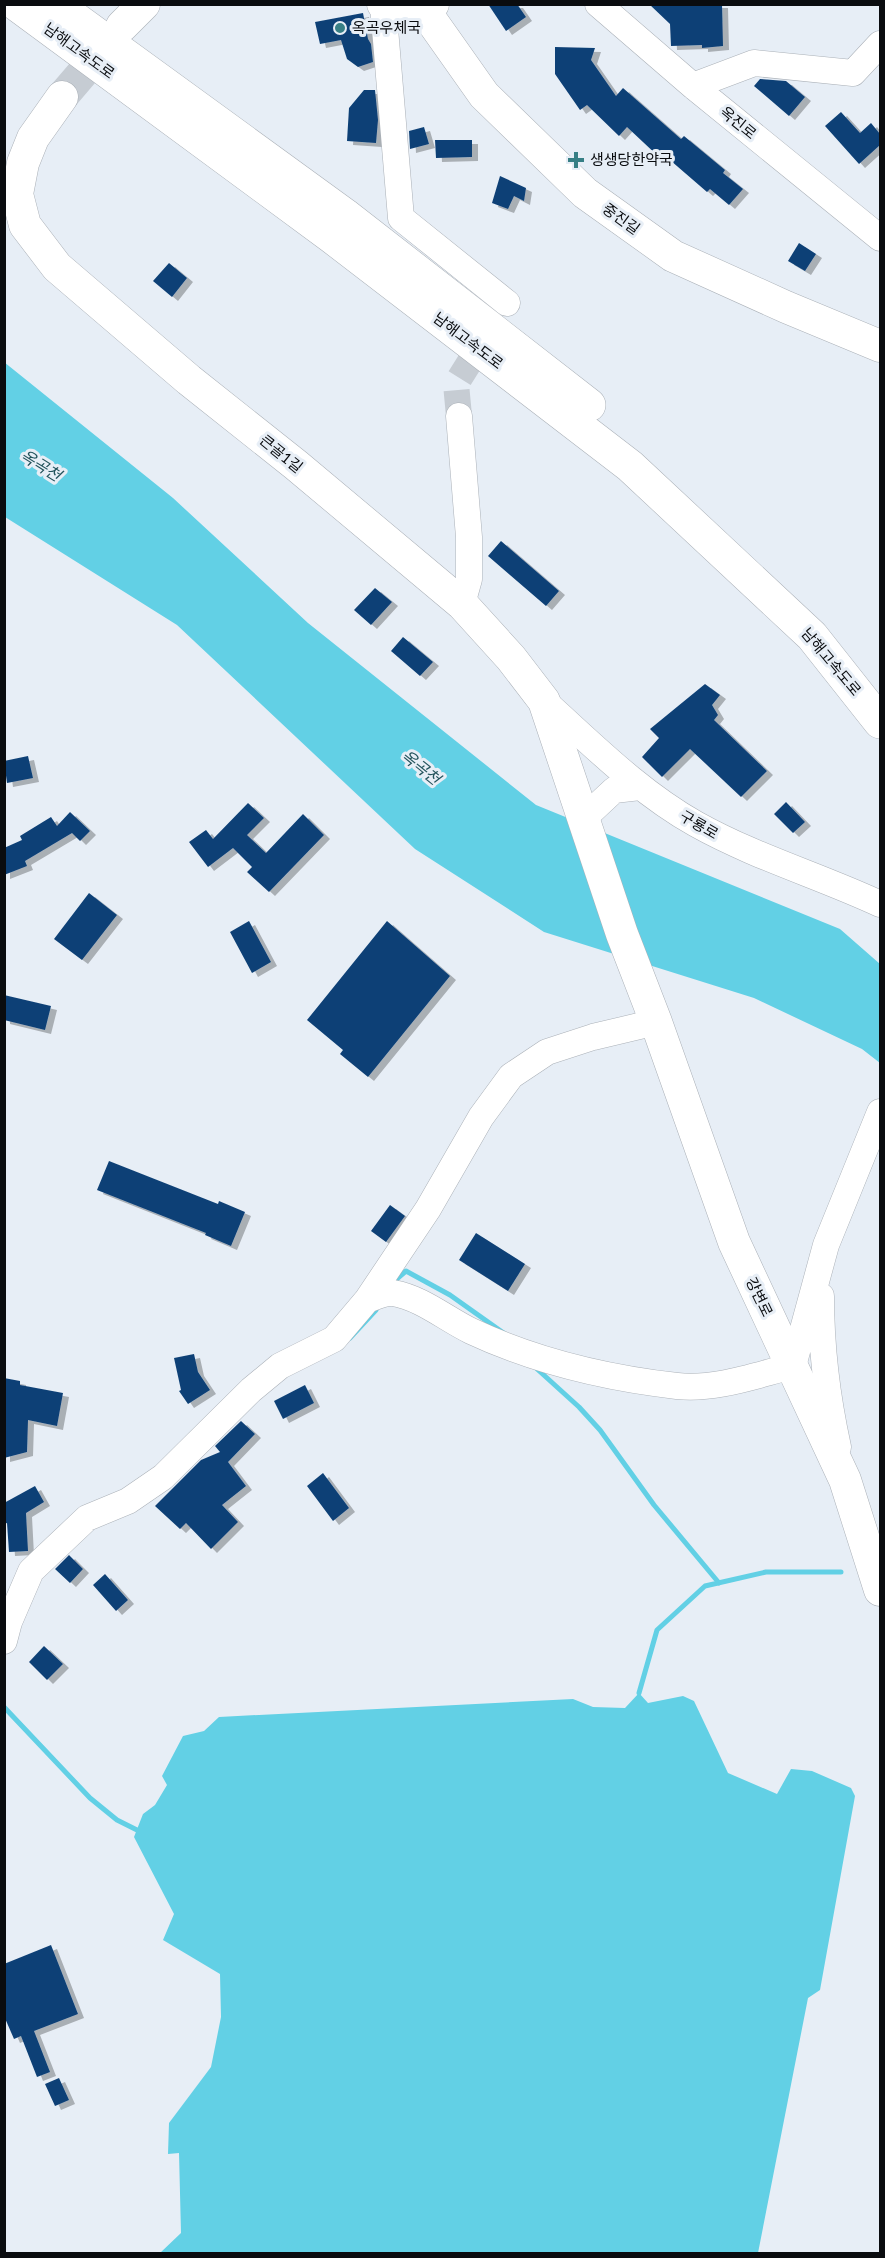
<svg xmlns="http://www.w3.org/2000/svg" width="885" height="2258" font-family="Lato,'Noto Sans KR',sans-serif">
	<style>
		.water { fill: #62d0e5 }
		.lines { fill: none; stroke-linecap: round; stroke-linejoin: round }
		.stream { stroke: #62d0e5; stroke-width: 5 }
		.building { fill: #104176; filter: url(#shadow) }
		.minor-tunnel { stroke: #c6ccd3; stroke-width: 26; stroke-dasharray: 26 13; stroke-linecap: butt }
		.major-tunnel { stroke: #c6ccd3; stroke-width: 32; stroke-dasharray: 32 16; stroke-linecap: butt }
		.minor-casing { stroke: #abb1b8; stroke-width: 27 }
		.major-casing { stroke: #abb1b8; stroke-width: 33 }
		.highway-casing { stroke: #abb1b8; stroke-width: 34 }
		.minor { stroke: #fff; stroke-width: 26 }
		.major { stroke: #fff; stroke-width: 32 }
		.highway { stroke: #fff; stroke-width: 33 }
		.poi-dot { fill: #377f85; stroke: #e7eef6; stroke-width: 2 }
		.labels { text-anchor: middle; stroke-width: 6; stroke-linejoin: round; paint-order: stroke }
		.poi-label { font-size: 15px; fill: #0a0c0f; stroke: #e7eef6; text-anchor: start }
		.street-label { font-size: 15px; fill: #0a0c0f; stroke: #e7eef6 }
		.water-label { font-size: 16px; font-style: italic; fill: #23535c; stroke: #e7eef6 }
	</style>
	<defs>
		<filter id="shadow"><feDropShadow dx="6" dy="4" stdDeviation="0" flood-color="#0004"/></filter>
	</defs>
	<rect width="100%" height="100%" fill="#e7eef6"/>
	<path class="water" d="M4,362L173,498L308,623L536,805L840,929L880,964V1063L862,1049L754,998L544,932L415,849L177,625L5,517Z
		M639,1693L648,1703L683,1696L694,1701L728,1773L777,1794L791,1769L812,1771L851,1788L855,1796L820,1990L808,1998L758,2253H160L181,2233L179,2153L168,2154L169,2123L211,2067L221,2017L220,1974L163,1940L174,1914L134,1837L143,1814L155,1805L167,1785L162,1776L183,1736L204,1731L219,1717L573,1699L593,1707L625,1708Z"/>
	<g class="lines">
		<path class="stream" d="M392,1283L406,1271L450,1295L505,1334
			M350,1338L376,1310
			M536,1368L579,1407L600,1430L654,1505L719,1583
			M639,1693L657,1630L705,1586L766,1572H841
			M4,1707L90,1798L117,1820L137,1830"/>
	</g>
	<path class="building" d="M488,4H517L526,17L506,31Z
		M649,4H722L723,46L702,48V45L671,46L670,24Z
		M363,13L368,39L371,44L373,62L358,67L347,59L341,40L320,44L315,22Z
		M555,47L595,48L591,60L616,96L623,88L681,139L684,136L725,170L723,173L743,189L729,205L710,189L707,192L663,154L660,158L627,127L619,136L587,105L580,110L555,74Z
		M760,79L786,81L805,97L789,116L754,86Z
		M364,90H375L378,120L376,143L347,141L349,108Z
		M841,112L860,133L871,123L880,134V145L859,164L825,126Z
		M424,127L429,144L410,149L409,131Z
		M435,140H472V157L436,158Z
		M500,176L526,188L524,201L514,196L508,209L492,203Z
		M799,243L816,254L805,271L788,261Z
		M169,263L187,278L172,297L153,281Z
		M501,541L559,591L546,606L488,556Z
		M375,588L392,602L371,625L354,610Z
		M403,637L433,662L420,676L391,651Z
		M705,684L720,695L712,705L718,715L714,720L767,771L741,797L690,749L662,777L642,757L659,738L650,729Z
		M28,756L33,778L7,783L4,761Z
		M786,802L805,822L793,833L774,814Z
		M248,803L264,818L247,835L266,853L303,814L324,835L269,892L247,872L252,867L233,848L208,867L189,842L206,830L213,839Z
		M70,812L90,831L80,841L72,833L25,861L27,866L4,875V848L22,840L20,836L51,817L57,826Z
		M89,893L117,915L82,960L54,939Z
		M249,921L271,962L252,973L230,932Z
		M387,921L450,976L368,1077L340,1054L343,1050L307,1020Z
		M4,995L51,1006L45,1030L4,1020Z
		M109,1161L218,1204L219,1201L245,1212L231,1246L205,1235L206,1233L97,1190Z
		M390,1205L405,1216L386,1242L371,1231Z
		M476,1233L525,1264L508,1291L459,1260Z
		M194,1354L198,1372L210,1390L188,1404L179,1391L181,1390L174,1358Z
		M4,1378L20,1381V1385L63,1393L57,1426L28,1420L27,1452L4,1458Z
		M305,1385L314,1403L283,1419L274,1401Z
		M241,1421L255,1434L228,1462L246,1486L222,1505L238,1522L211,1549L186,1523L180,1529L155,1506L201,1460L220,1452L215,1446Z
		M323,1473L349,1508L333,1521L307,1486Z
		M35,1486L44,1502L26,1513L28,1551L9,1552L7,1523L4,1524V1503Z
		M69,1555L83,1569L70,1583L55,1569Z
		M105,1574L128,1600L116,1611L93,1585Z
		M44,1646L63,1664L47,1680L29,1662Z
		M51,1945L78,2014L34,2031L50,2072L37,2077L21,2036L14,2039L4,2016V1964Z
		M59,2078L69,2100L55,2106L45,2084Z"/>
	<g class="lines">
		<path class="minor-tunnel" d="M459,416L456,384L488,333"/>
		<path class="major-tunnel" d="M62,97L110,41"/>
		<g class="minor-casing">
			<path id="minor" d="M598,4L693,86L880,238
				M383,5L401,218L507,303
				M693,86L754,63L853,73L880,44
				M459,416L469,537V579L462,604
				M544,701C593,745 639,792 696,824C755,857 820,876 880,904
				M584,818L614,790L640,787
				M821,1296C821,1348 827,1397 838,1447
				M367,1300C375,1297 384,1292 393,1293C422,1298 446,1319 471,1331C535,1361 607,1378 677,1386C717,1390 756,1375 793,1366L826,1245L880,1112
				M4,1641L9,1622L31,1571L87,1518L128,1501L163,1477L251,1390L280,1366L334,1339L367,1300L428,1209L481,1117L511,1076L547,1052L593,1037L656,1022"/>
		</g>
		<g class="major-casing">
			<path id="major" d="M383,4C401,14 415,14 433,4
				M424,10L484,95L585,193L673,256L786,307L880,346
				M122,26L144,4
				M62,97L33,138L23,163L17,194L25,225L57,267L189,380L296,465L462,604L511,658L544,701L622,934L656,1022L734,1242L845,1480L880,1590"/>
		</g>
		<g class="highway-casing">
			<path id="highway" d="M16,4L332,237L630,466L812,636L880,722
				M55,4L345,215L589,405"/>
		</g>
		<use href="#minor" class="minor"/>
		<use href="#major" class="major"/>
		<use href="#highway" class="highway"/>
	</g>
	<g class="poi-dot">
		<circle cx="340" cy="28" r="6"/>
		<path d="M573 151h6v6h6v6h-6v6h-6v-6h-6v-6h6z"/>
	</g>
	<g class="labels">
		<g class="poi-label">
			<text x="352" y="33">옥곡우체국</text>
			<text x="590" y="165">생생당한약국</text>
		</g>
		<g class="street-label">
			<text transform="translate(79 51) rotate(36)" y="5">남해고속도로</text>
			<text transform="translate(738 123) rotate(39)" y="5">옥진로</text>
			<text transform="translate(621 219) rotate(36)" y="5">중진길</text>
			<text transform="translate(468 341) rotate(37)" y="5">남해고속도로</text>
			<text transform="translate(281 454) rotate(39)" y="5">큰골1길</text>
			<text transform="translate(831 662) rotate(50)" y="5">남해고속도로</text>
			<text transform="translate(699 825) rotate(30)" y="5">구룡로</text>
			<text transform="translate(759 1297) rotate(64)" y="5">강변로</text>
		</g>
		<g class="water-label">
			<text transform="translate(41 465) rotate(32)" y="6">옥곡천</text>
			<text transform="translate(421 767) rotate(39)" y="6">옥곡천</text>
		</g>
	</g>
	<rect width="885" height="2258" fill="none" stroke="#0a0c0f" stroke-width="12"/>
</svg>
